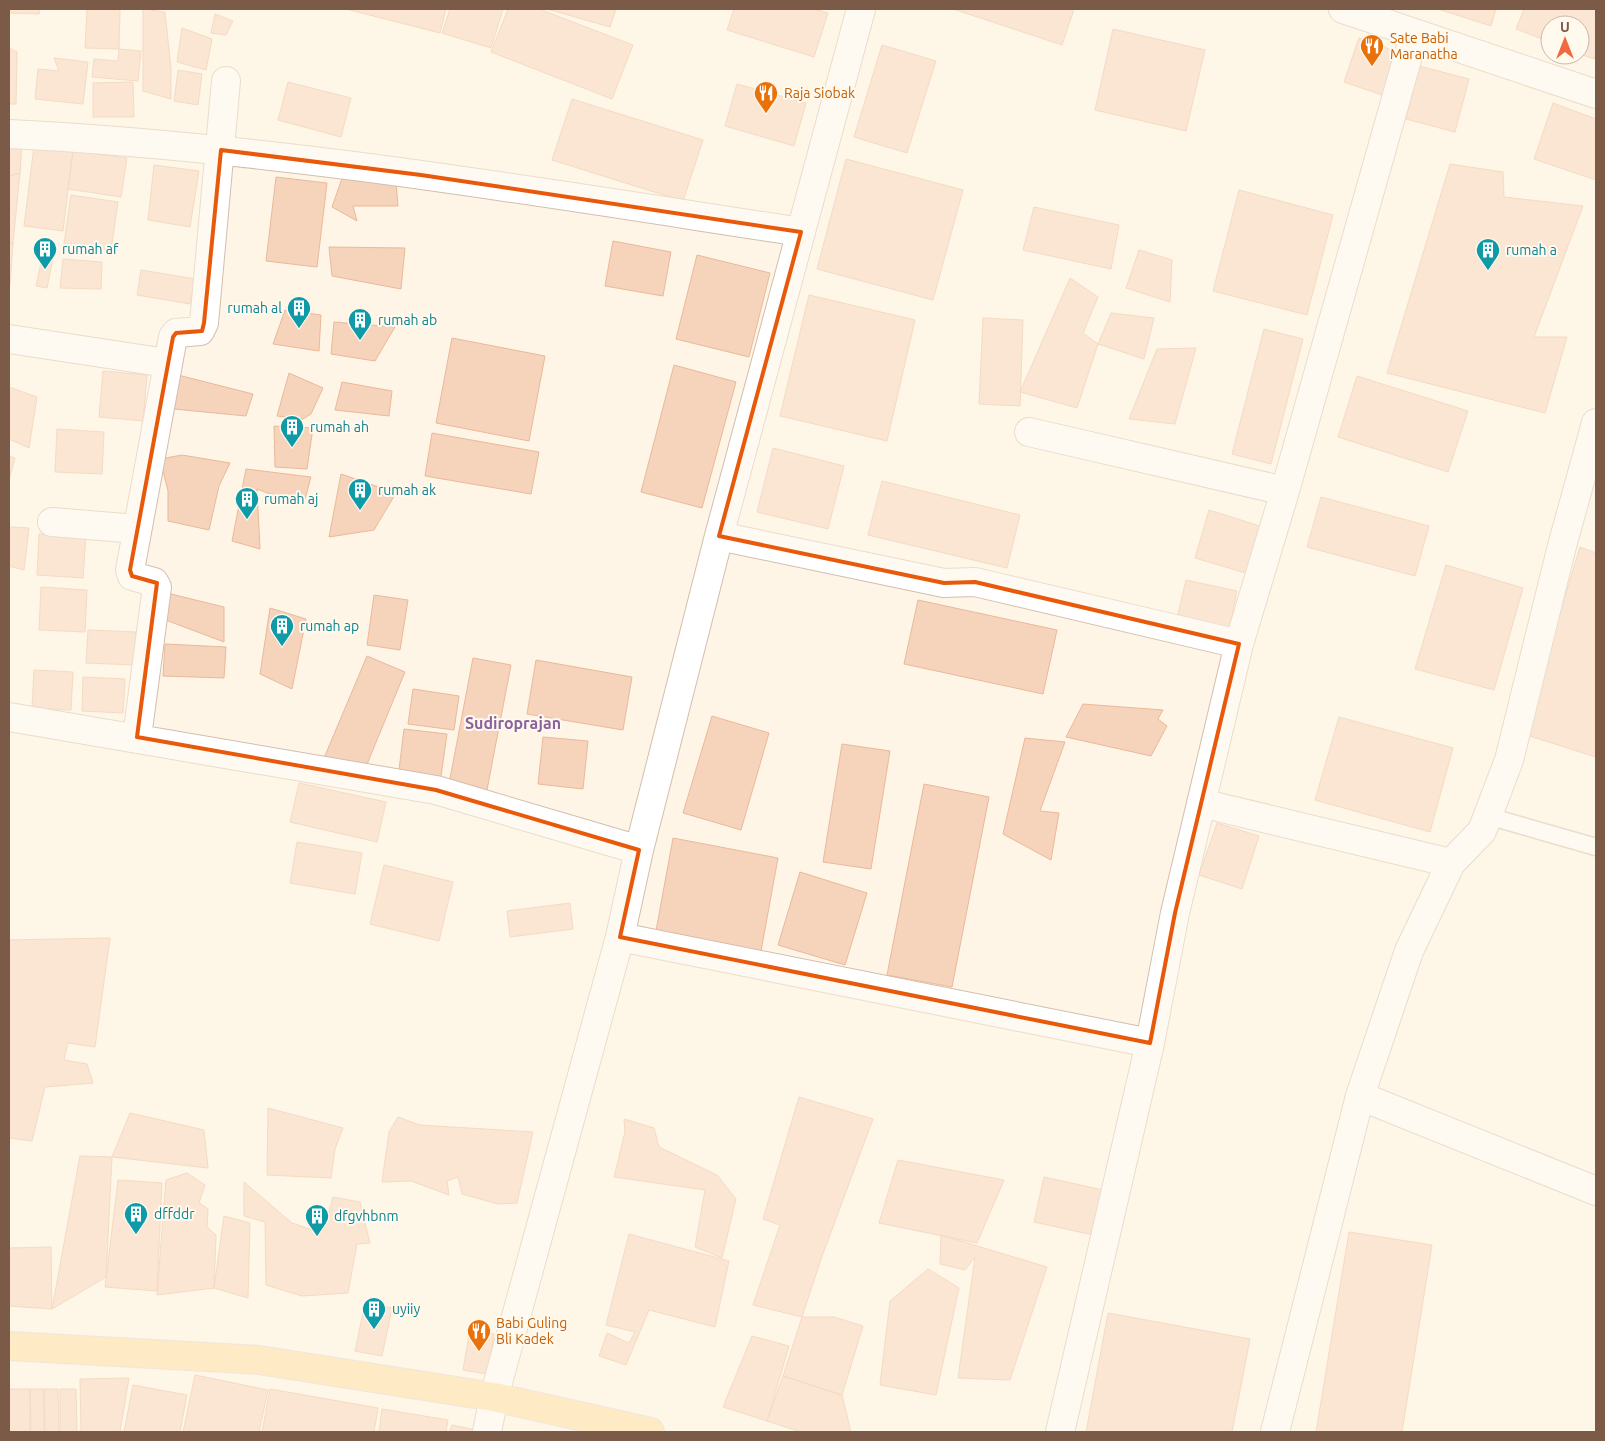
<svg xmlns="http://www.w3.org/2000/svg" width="1605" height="1441" font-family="Ubuntu,sans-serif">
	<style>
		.building { fill: #f6d3bb; stroke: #eab99a }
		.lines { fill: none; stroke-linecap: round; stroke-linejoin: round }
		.service-casing { stroke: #d4bead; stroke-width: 19 }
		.minor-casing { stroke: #d4bead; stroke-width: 30 }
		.secondary-casing { stroke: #d8beaa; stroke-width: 30 }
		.primary-casing { stroke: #ddd4cf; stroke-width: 30 }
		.service { stroke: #fff; stroke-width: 16 }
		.minor { stroke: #fff; stroke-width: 28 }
		.secondary { stroke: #fff; stroke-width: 28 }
		.primary { stroke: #ffdb9c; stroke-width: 28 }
		.marked { fill: none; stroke: #e8590c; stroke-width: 4; stroke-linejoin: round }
		.labels { text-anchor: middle; stroke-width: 4; stroke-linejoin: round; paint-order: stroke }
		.food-label { font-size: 14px; fill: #c56008; stroke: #fff9ee; text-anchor: start }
		.culture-label { font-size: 14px; fill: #0d838f; stroke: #fff9ee; text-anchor: start }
		.quarter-label { font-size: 16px; font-weight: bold; fill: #8a639e; stroke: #fff9ee }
	</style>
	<rect width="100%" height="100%" fill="#fef5e6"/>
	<path class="building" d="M9,9H40L39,14L9,13Z
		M87,9H120L119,49L85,48Z
		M143,9L165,12L171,69V99L143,91Z
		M346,9H446L440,33Z
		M450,9H503L491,48L442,33Z
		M508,9H539L633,45L612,99L491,52Z
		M547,9H616L610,27Z
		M734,9H814L828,13L814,57L727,30Z
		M953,9H1074L1062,45Z
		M1438,9H1496L1491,26Z
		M1524,9H1596V53L1594,59L1580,54V25H1550V42L1516,29Z
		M215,14L233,21L226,35L211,33Z
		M182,28L212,39L206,70L177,62Z
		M1113,29L1205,50L1186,131L1095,110Z
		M1359,38L1400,53L1385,96L1344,82Z
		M882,45L936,61L907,153L854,137Z
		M9,48L17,52L16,104H9Z
		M119,49L141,51L138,81L92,77L94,59L118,61Z
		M54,58L88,62L83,104L35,99L38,69L59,71Z
		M1419,66L1469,79L1455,132L1406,119Z
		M178,70L202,74L198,105L174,101Z
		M133,82L134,117H93V83Z
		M288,82L351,98L341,137L278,120Z
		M737,84L806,103L794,146L725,126Z
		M572,99L703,140L683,201L552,160Z
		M1553,103L1596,119V180L1534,159Z
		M9,142L22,143L20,173L9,176Z
		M34,146L73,151L63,231L24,226Z
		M73,151L127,158L121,197L68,189Z
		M846,159L963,190L933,300L817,269Z
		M1450,164L1503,172L1504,197L1583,206L1534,337H1567L1545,413L1387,373Z
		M154,165L199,171L190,227L148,220Z
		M345,170L360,181L396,183L398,206H353L357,221L332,207Z
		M20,173L13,243H9V176Z
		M276,177L327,183L317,267L266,261Z
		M1239,190L1333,215L1307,315L1213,291Z
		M71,195L118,202L111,250L64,244Z
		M1034,207L1119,225L1111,269L1023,250Z
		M613,241L671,252L663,296L605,286Z
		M9,243H13L10,286H9Z
		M329,247L405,248L401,289L332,276Z
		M44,248L54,253L47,288L36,286Z
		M1139,250L1172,260L1170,302L1126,288Z
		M697,255L770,273L749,357L676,339Z
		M63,259L102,262L101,289L60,288Z
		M141,270L195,279L190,304L137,295Z
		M1070,278L1098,297L1083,333L1098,344L1077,408L1020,392Z
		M809,295L915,320L887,441L780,416Z
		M285,310L321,315L319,351L273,344Z
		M1111,313L1154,318L1144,359L1098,344Z
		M983,318L1023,320L1020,406L979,404Z
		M334,322L395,327L375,361L331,354Z
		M1264,329L1303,339L1271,464L1232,454Z
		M452,338L545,356L529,441L436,423Z
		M1196,348L1175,424L1129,419L1157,349Z
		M674,365L736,382L702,508L641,492Z
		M103,371L147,375L143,421L99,417Z
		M289,373L323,388L311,414L303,419L277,416Z
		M178,375L253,394L246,416L174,409Z
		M1357,376L1468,411L1448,472L1338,437Z
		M342,382L392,391L389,416L335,410Z
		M9,387L37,397L29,448L9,439Z
		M274,426L313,428L307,469L275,467Z
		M57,429L104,432L102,474L55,472Z
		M432,433L539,452L531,494L425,476Z
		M773,448L844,466L828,529L757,512Z
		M182,455L230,463L219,486L209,530L168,521V491L160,459Z
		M9,456L15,458L9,480Z
		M246,469L311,477L305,499L270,494L257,489L260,549L232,541Z
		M341,474L396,493L374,530L329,537Z
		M882,481L1020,515L1007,568L868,535Z
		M1321,497L1429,526L1415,576L1307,547Z
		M1209,510L1263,527L1249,574L1195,558Z
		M9,527L29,528L24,570L9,566Z
		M39,534L86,535L83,578L37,575Z
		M1580,547L1596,553V757L1523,734Z
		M1446,565L1523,588L1494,690L1415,669Z
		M1186,580L1237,591L1229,630L1177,618Z
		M41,587L87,590L85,632L39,630Z
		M171,594L224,607V642L163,619Z
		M374,595L408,600L400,650L367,645Z
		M918,600L1057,630L1043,694L904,664Z
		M270,608L306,619L292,689L260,674Z
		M88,630L136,632L134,665L86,663Z
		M165,644L226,647L224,678L163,676Z
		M367,656L405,672L363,774L324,758Z
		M473,658L511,665L486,795L448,789Z
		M536,660L632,677L623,730L527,714Z
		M34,670L73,672L71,710L32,708Z
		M83,677L125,679L123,713L82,711Z
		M413,689L459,696L454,730L408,724Z
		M1083,704L1163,710L1158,719L1167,726L1151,756L1066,737Z
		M712,716L769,733L741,830L683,813Z
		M1339,717L1453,748L1430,832L1315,800Z
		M404,729L447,734L440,783L398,778Z
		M543,737L588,741L583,789L538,784Z
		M1025,738L1065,742L1040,811L1059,813L1051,860L1003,834Z
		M842,744L890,751L871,869L823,862Z
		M299,783L386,802L377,842L290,822Z
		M924,784L989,797L952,987L887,975Z
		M1217,823L1259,836L1242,889L1199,875Z
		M673,838L778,858L761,951L656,931Z
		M297,842L362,853L355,894L290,883Z
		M384,865L453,882L439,941L370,924Z
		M800,872L867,893L845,965L778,945Z
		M570,903L573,929L510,937L507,911Z
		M110,938L95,1047L68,1043L64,1060L87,1064L93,1083L45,1087L32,1141L9,1138V940Z
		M799,1097L873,1119L821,1259L802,1317L753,1305L780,1225L763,1219Z
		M268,1108L343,1128L335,1149L331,1178L267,1175Z
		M130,1113L204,1130L208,1168L112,1157Z
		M398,1117L420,1125L533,1132L517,1203L498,1204L462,1194L458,1177L447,1181L449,1195L411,1181L382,1182L389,1132Z
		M624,1119L654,1128L659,1147L717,1175L736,1199L722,1258L695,1247L705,1190L614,1177L625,1132Z
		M80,1156L112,1157L106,1277L52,1309Z
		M898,1160L1004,1180L977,1243L879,1223Z
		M187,1173L205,1185L199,1203L208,1209L207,1227L216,1235L214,1288L157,1295L166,1180Z
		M1044,1177L1103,1190L1093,1235L1034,1222Z
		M118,1180L162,1183L157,1291L105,1287Z
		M244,1182L292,1223L316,1231L326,1223L333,1197L360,1202L370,1243L357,1244L348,1293L302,1296L266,1285L265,1222L244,1216Z
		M224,1216L250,1223L248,1298L214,1288Z
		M1349,1232L1432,1245L1402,1432H1316Z
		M629,1234L729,1261L715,1327L649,1310L626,1365L599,1356L607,1333L629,1343L635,1332L606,1325Z
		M941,1235L1047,1267L1010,1380L958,1378L975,1257L965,1270L940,1264Z
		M51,1247L52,1309L9,1306V1248Z
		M928,1269L959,1288L936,1395L880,1385L890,1301Z
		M365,1303L392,1308L382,1356L355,1351Z
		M1108,1313L1250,1339L1232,1432H1086Z
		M802,1317H834L863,1326L842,1395L783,1376Z
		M470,1329L494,1334L488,1374L463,1370Z
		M752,1336L789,1346L767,1421L723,1407Z
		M195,1375L268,1390L259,1432H183Z
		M783,1376L842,1395L851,1432H801L767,1421Z
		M129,1378L120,1432H81L80,1379Z
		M133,1385L187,1395L180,1432H124Z
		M9,1389H30V1432H9Z
		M30,1389H44V1432H31Z
		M44,1389H58L59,1432H45Z
		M60,1389H76L77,1432H60Z
		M270,1389L378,1408L374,1432H262Z
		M382,1409L448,1420L446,1432H379Z
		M452,1425L476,1430V1432H450Z"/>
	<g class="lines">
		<g class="service-casing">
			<path id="service" d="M1488,816L1596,847"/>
		</g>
		<g class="minor-casing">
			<path id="minor" d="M9,134C275,147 538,192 801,232
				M9,339L167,363
				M1029,432L1285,491
				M52,522L137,529
				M719,536L944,583L975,582L1239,644
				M9,717L436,790L639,850
				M137,737L157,587L154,582L132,576L130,570L173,337L176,333L200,331L204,323L226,81
				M1201,803L1451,863
				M620,937L1150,1043
				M1360,1096L1596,1191
				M487,1432L494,1397L620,937L639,850L719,536L861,9
				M1060,1432L1150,1043L1175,913L1239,644L1285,491L1414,35
				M1275,1432L1360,1096L1409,951L1451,863L1482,831L1509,760L1562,546L1596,423"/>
		</g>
		<g class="secondary-casing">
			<path id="secondary" d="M1343,9L1596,94"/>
		</g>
		<g class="primary-casing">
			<path id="primary" d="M9,1346L259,1360L494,1397L650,1432"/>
		</g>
		<use href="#service" class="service"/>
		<use href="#minor" class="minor"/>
		<use href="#secondary" class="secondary"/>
		<use href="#primary" class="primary"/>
	</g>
	<path d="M0 0H1605V1441H0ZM221,150L421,175L801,232L719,536L944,583L975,582L1239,644L1175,913L1150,1043L620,937L639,850L436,790L137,737L157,583L132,576L130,570L173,337L176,333L202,331L204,323Z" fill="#fef5e6" fill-opacity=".55" fill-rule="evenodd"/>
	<path class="marked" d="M221,150L421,175L801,232L719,536L944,583L975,582L1239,644L1175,913L1150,1043L620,937L639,850L436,790L137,737L157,583L132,576L130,570L173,337L176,333L202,331L204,323Z"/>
	<defs>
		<g id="restaurant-pin" transform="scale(1.25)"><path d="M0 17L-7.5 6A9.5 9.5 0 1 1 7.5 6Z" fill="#e8710a" stroke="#fff9ee"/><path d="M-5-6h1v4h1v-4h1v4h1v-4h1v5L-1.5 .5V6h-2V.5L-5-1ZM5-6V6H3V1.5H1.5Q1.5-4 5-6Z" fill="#fff"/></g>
		<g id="building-pin" transform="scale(1.25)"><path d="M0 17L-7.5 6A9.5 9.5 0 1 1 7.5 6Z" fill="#0f9aa8" stroke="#fff9ee"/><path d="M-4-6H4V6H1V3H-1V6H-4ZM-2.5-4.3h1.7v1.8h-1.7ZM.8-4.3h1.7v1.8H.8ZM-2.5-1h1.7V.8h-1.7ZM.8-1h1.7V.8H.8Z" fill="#fff"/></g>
	</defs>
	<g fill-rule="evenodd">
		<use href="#restaurant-pin" x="1372" y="46"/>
		<use href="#restaurant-pin" x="766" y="93"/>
		<use href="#building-pin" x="45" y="249"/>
		<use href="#building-pin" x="1488" y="250"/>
		<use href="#building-pin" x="299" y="308"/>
		<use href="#building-pin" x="360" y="320"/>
		<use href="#building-pin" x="292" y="427"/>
		<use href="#building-pin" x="360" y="490"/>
		<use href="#building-pin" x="247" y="499"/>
		<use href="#building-pin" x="282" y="626"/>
		<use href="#building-pin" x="136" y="1214"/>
		<use href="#building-pin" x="317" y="1216"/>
		<use href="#building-pin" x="374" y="1309"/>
		<use href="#restaurant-pin" x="479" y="1331"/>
	</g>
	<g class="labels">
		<g class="food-label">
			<text x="1390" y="43">Sate Babi<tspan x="1390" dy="16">Maranatha</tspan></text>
			<text x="784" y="98">Raja Siobak</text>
			<text x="496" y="1328">Babi Guling<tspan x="496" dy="16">Bli Kadek</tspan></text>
		</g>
		<g class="culture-label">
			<text x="62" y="254">rumah af</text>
			<text x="1506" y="255">rumah a</text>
			<text x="282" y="313" text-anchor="end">rumah al</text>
			<text x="378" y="325">rumah ab</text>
			<text x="310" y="432">rumah ah</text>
			<text x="378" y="495">rumah ak</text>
			<text x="264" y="504">rumah aj</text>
			<text x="300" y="631">rumah ap</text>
			<text x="154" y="1219">dffddr</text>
			<text x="334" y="1221">dfgvhbnm</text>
			<text x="392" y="1314">uyiiy</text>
		</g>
		<g class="quarter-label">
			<text x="513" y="729">Sudiroprajan</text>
		</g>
	</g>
	<rect width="1605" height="1441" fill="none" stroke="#7b5a48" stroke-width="20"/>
	<g transform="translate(1565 40)"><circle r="24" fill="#fff9ee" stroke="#cab9ac"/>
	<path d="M0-4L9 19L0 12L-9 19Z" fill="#f26941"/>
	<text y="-8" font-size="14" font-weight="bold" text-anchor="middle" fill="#7b5a48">U</text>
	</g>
</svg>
